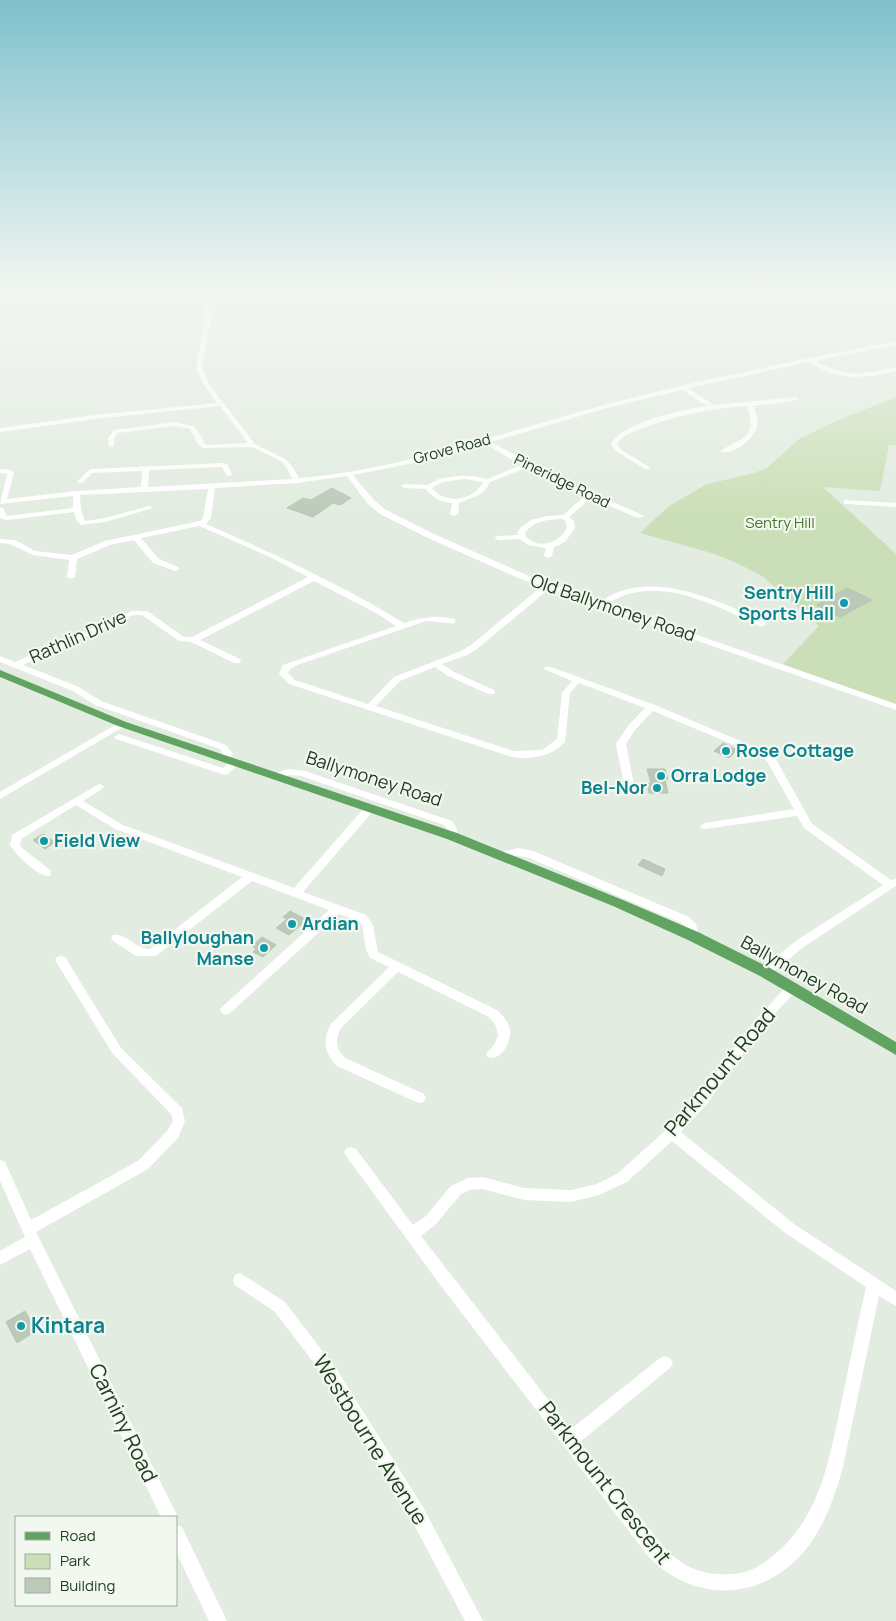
<svg xmlns="http://www.w3.org/2000/svg" width="896" height="1621" font-family="Manrope,sans-serif">
	<style>
		.green { fill: #cadfb7 }
		.building { fill: #bbcab8; stroke: #b5c6b2 }
		.lines { fill: none; stroke-linecap: round; stroke-linejoin: round }
		.minor { fill: #fff; fill-rule: evenodd }
		.major { fill: #61a461; fill-rule: evenodd }
		.culture-dot { fill: #0f9aa8; stroke: #f2f8f0; stroke-width: 2 }
		.labels { text-anchor: middle; stroke-width: 4.5; stroke-linejoin: round; paint-order: stroke }
		.far-street-label { font-size: 15px; fill: #203d1f; stroke: #f2f8f0 }
		.far-park-label { font-size: 15px; fill: #437727; stroke: #f2f8f0 }
		.culture-label { font-size: 18px; font-weight: bold; fill: #0d838f; stroke: #f2f8f0; text-anchor: start }
		.street-label { font-size: 18px; fill: #203d1f; stroke: #f2f8f0 }
		.near-street-label { font-size: 21px; fill: #203d1f; stroke: #f2f8f0 }
		.near-culture-label { font-size: 21px; font-weight: bold; fill: #0d838f; stroke: #f2f8f0; text-anchor: start }
	</style>
	<rect width="100%" height="100%" fill="#e2ece0"/>
	<path class="green" d="M896,397V445H889L880,491L823,487L896,554V705L783,664L819,626L762,576L739,564L715,554L640,533L669,506L707,484L754,473L767,468L799,439L836,421Z"/>
	<path class="building" d="M332,488L351,498L340,505L333,503L313,517L287,508L303,498L311,500Z
		M847,588L872,600L840,617L817,605Z
		M723,743L737,750L729,758L714,751Z
		M647,769H665L668,779H665L668,793H649L647,783H651Z
		M43,834L55,842L45,849L33,840Z
		M643,859L665,869L662,876L638,865Z
		M290,911L307,920L289,935L276,928L287,919L283,917Z
		M262,937L276,945L263,957L253,952L256,949L252,946Z
		M25,1311L36,1331L17,1343L6,1322Z"/>
	<g class="lines">
		<path class="minor" d="M205,292H210L211,319L202,367L209,384L255,444L285,459L292,466L299,478C405,469 505,431 608,404C703,379 799,360 896,341V345L815,361C843,378 865,374 896,367V371L872,376L851,377L829,373L809,362L688,388L714,405L796,397L799,399L787,402L754,406C756,414 759,421 756,430C752,440 730,457 720,451C741,437 758,440 747,406C711,408 678,415 643,428C633,432 623,434 617,444L620,449L649,467V469H645L616,451L611,444C621,423 684,409 707,406L682,390L611,407L491,442L564,481L645,516L638,518L591,498L569,517L574,521L575,528L565,542L554,547L552,556L548,558L544,556L546,548L528,545L520,539L498,540L494,538L498,536L518,535L517,533L521,527L531,520L547,516L563,515L585,496L526,468L490,482L486,489L479,495L459,503L458,514L454,516L450,514L452,503C440,502 433,498 426,489L405,488L401,486L405,484L427,485L439,479L457,476H473L487,479L521,465L485,444L413,463L353,475L373,499L386,510L434,534L529,576L601,601C643,573 694,591 736,609C746,614 759,617 767,624L763,626H760C715,606 656,572 608,604L896,704V710L549,589L477,649L467,655L442,664L454,672L494,690L495,692L494,694H488L448,676L435,667L400,681L376,706L513,751L542,750L557,739L562,693L572,681L544,669L545,667H551L655,705L769,753L777,761L812,824L891,880L896,879V886L805,946L769,975L765,976L761,975L759,972L761,969L797,940L883,885L804,828L797,816L705,829L701,828L700,826L705,823L794,809L768,763L763,757L653,711L635,730L626,744L635,790L630,793L625,790L616,744L628,726L645,708L579,683L570,693L565,742C551,757 528,761 509,756L289,684L279,674L283,665L396,626L376,613L314,581L200,640L240,659L241,661L240,663H234L191,642L179,641L142,615H133L23,665L79,687L101,701L226,745L233,754L228,761H222L220,759L223,754L220,749L95,705L73,691L0,662V656L15,662L132,611H147L184,637H192L308,577L268,556L199,526L141,538L159,559L178,567L179,569L175,571L153,563L134,540L110,545L77,559L75,577L71,579L67,577L69,560L33,555L10,544L0,543V539L15,540L35,551L72,555L105,541L200,521L203,518L208,489L80,495L81,510L85,521L105,518L149,506L153,508L105,522L81,525L77,521L74,512L7,520L0,518V508H3L7,516L73,508V496L0,504L7,474L0,473V469L10,470L14,473L7,499L76,491L141,487L142,471L92,473L82,483H78V481L90,469L223,463L228,465L232,475L227,476L222,467L149,470L148,487L292,479L287,468L281,461L252,447L203,448L199,446L190,429L175,426L118,433L114,438V447L109,446L108,438L114,430L175,422L195,427L206,445L248,443L220,406L103,418L0,432V428L103,414L217,403L203,384L196,367L205,319ZM347,476L367,503L380,514L428,538L523,580L542,586L471,645L461,651L394,677L368,704L295,680L288,673L290,669L297,665L426,621C435,621 446,624 455,623V619C436,615 422,617 404,623C341,584 274,554 206,524L211,518L215,488L297,483ZM465,479L483,482C473,501 445,505 432,488L443,482ZM559,519H563L566,522L567,528C559,543 540,550 526,537L525,533C533,521 546,520 559,519Z
			M844,500L896,503V507L847,504H844Z
			M122,721L127,724L125,726L0,799V792Z
			M119,734L223,768L232,760L235,759L240,762L228,774L225,775L116,739L114,737Z
			M289,769L305,771L452,821L457,829V836L452,839L448,838L447,829L444,825L301,776L289,775L274,779L269,776L271,774Z
			M99,784L102,785L104,787L102,789L83,801L123,825L294,888L366,806H374L375,808L374,810L303,892L366,915L373,925L378,952L497,1010C503,1016 509,1022 510,1030C512,1042 500,1062 488,1057L486,1054L494,1045L498,1036L496,1026L489,1017L398,972L342,1027C334,1038 336,1049 345,1058L424,1094L426,1098L424,1102L420,1103L416,1102L337,1066C324,1053 323,1041 330,1025L389,967L370,958L366,950L362,924L358,921L339,914L230,1013L226,1015L222,1013L220,1010L222,1007L329,910L252,881L156,956H136L113,941L111,938L113,935C126,932 135,949 150,949L242,877L115,829L76,805L21,839L20,845L22,848L50,870L51,873L50,876C39,878 15,854 10,845L12,835Z
			M518,848L533,851L689,917L696,924L699,936L697,939H689L685,926L681,923L527,857L518,856L501,860L496,856L497,853Z
			M61,956L65,957L121,1048L182,1108L185,1121L178,1138L148,1169L36,1232L175,1511L177,1517L176,1519V1517H161L30,1249L0,1265V1251L25,1237L0,1181V1160L5,1162L31,1220L138,1161L168,1130L173,1121L171,1114L113,1054L55,960L57,957Z
			M792,984L796,985L798,988L796,991L764,1025L706,1105L681,1132L794,1224L896,1291V1306L879,1296L843,1467C836,1492 828,1516 814,1538C775,1599 699,1609 648,1556L438,1282L344,1153L346,1149L351,1147L356,1149L413,1225L426,1216L451,1186L468,1178L483,1177L524,1188L571,1190L597,1184L617,1174L667,1129L698,1097L756,1019L788,985ZM672,1141L784,1232L866,1287C858,1323 850,1359 843,1395C830,1453 823,1515 774,1555C761,1566 747,1574 730,1574C705,1576 686,1568 668,1552L580,1442L670,1368L673,1363L670,1358L665,1356L660,1358L571,1429L421,1236L436,1224L461,1194L470,1190L483,1189L524,1200L571,1202L599,1195L627,1182Z
			M240,1273L285,1302L337,1370L423,1507L483,1621H465L411,1519L327,1380L275,1312L235,1285L233,1280L235,1275Z
			M176,1525L182,1527L227,1621H209L176,1552Z"/>
		<path class="major" d="M0,670L126,722L457,833L623,900L698,932L770,968L896,1042V1055L760,976L688,940L613,906L447,839L118,726L0,677Z"/>
	</g>
	<linearGradient id="sky" x2="0" y2="1"><stop stop-color="#7fc1cd"/><stop offset="0.56" stop-color="#f2f6f1"/><stop offset="1" stop-color="#f2f6f1" stop-opacity="0"/></linearGradient>
	<rect width="896" height="519" fill="url(#sky)"/>
	<g class="culture-dot">
		<circle cx="844" cy="603" r="5"/>
		<circle cx="726" cy="751" r="5"/>
		<circle cx="661" cy="776" r="5"/>
		<circle cx="657" cy="788" r="5"/>
		<circle cx="44" cy="841" r="5"/>
		<circle cx="292" cy="924" r="5"/>
		<circle cx="264" cy="948" r="5"/>
		<circle cx="21" cy="1326" r="5"/>
	</g>
	<g class="labels">
		<g class="far-street-label">
			<text transform="translate(452 449) rotate(-15)" y="5">Grove Road</text>
			<text transform="translate(562 481) rotate(26)" y="5">Pineridge Road</text>
		</g>
		<g class="far-park-label">
			<text x="780" y="528">Sentry Hill</text>
		</g>
		<g class="culture-label">
			<text x="834" y="599" text-anchor="end">Sentry Hill<tspan x="834" dy="21">Sports Hall</tspan></text>
			<text x="736" y="757">Rose Cottage</text>
			<text x="671" y="782">Orra Lodge</text>
			<text x="647" y="794" text-anchor="end">Bel-Nor</text>
			<text x="54" y="847">Field View</text>
			<text x="302" y="930">Ardian</text>
			<text x="254" y="944" text-anchor="end">Ballyloughan<tspan x="254" dy="21">Manse</tspan></text>
		</g>
		<g class="street-label">
			<text transform="translate(613 608) rotate(19)" y="6">Old Ballymoney Road</text>
			<text transform="translate(78 637) rotate(-24)" y="6">Rathlin Drive</text>
			<text transform="translate(374 779) rotate(18)" y="6">Ballymoney Road</text>
			<text transform="translate(804 975) rotate(29)" y="6">Ballymoney Road</text>
		</g>
		<g class="near-street-label">
			<text transform="translate(720 1072) rotate(-50)" y="7">Parkmount Road</text>
			<text transform="translate(123 1423) rotate(64)" y="7">Carniny Road</text>
			<text transform="translate(370 1440) rotate(58)" y="7">Westbourne Avenue</text>
			<text transform="translate(605 1483) rotate(52)" y="7">Parkmount Crescent</text>
		</g>
		<g class="near-culture-label">
			<text x="31" y="1333">Kintara</text>
		</g>
	</g>
	<rect x="15" y="1516" width="162" height="90" fill="#f2f8f0" stroke="#9ead9c"/>
	<rect x="25" y="1532" width="25" height="8" fill="#61a461" stroke="#9ead9c"/>
	<text x="60" y="1541" font-size="15" fill="#203d1f">Road</text>
	<rect x="25" y="1554" width="25" height="15" fill="#cadfb7" stroke="#9ead9c"/>
	<text x="60" y="1566" font-size="15" fill="#203d1f">Park</text>
	<rect x="25" y="1578" width="25" height="15" fill="#bbcab8" stroke="#9ead9c"/>
	<text x="60" y="1591" font-size="15" fill="#203d1f">Building</text>
</svg>
